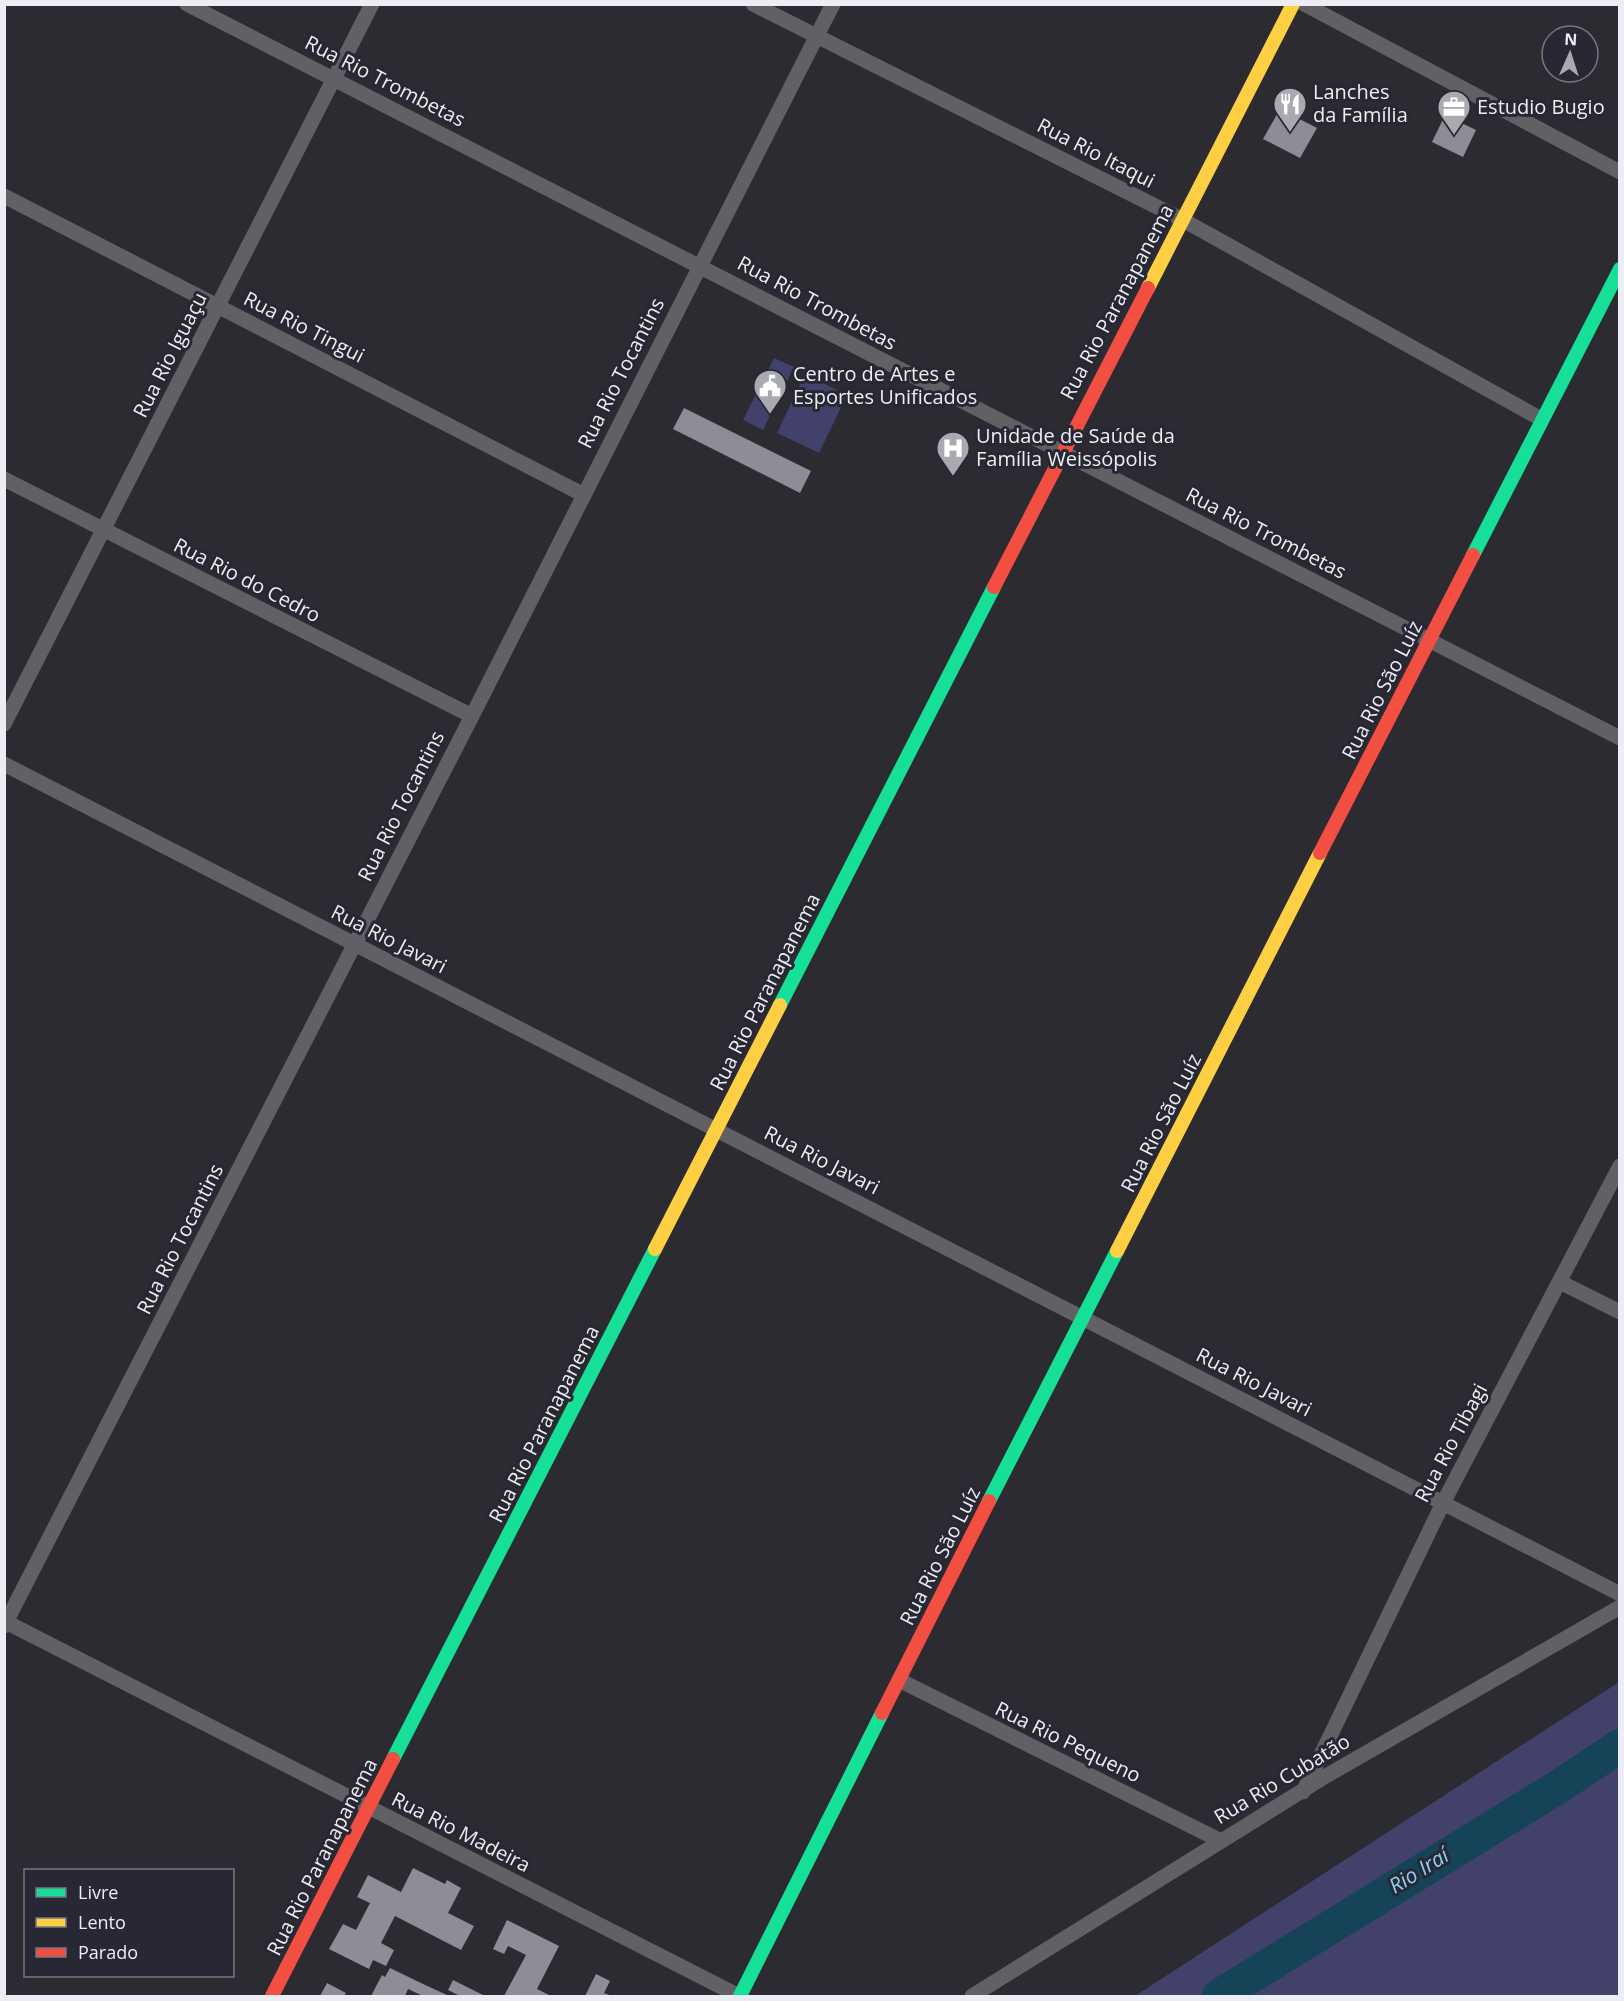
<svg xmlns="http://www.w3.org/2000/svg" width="1624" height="2001" font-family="'Open Sans',sans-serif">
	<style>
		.green { fill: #42416b }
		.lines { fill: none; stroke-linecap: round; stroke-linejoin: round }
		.river { stroke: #154357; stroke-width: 34 }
		.building { fill: #8d8d96 }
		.street { stroke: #616165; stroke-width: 15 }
		.fast { stroke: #16e098; stroke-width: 14 }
		.slow { stroke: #ffcf43; stroke-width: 14 }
		.jam { stroke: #f24e42; stroke-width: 14 }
		.labels { text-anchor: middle; stroke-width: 6; stroke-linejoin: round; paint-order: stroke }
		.street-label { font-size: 20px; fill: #ededf5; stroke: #282834 }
		.poi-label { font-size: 20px; fill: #ededf5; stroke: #282834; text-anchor: start }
		.water-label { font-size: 21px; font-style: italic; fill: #8ed0f3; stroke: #282834 }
	</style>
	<rect width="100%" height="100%" fill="#2b2b31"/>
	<path class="green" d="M774,358L794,367L763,430L743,420Z
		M805,374L847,395L819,453L777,433Z
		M1619,1682V1996H1135Z"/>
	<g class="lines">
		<path class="river" d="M1219,1996L1558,1787L1620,1746"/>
	</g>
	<path class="building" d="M1280,109L1317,128L1300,158L1263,139Z
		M1445,115L1476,130L1463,157L1432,142Z
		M684,408L811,471L800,493L673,429Z
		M413,1868L445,1884L447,1880L461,1888L448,1913L474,1926L461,1950L395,1916L381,1943L394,1950L386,1966L373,1960L369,1969L329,1949L343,1924L356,1930L370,1903L357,1897L368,1875L401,1892Z
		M507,1920L559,1946L537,1989L551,1996H504L526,1955L508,1946L504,1954L493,1949Z
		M390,1968L421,1983L449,1996H423L408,1989L405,1996H371L382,1975L385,1977Z
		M596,1974L610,1981L604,1993L612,1996H585Z
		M453,1980L485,1996H460L448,1990Z
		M327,1983L346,1993L344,1996H320Z"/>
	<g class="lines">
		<path class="street" d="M187,4L1620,738
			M753,4L1183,220L1541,419
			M1304,4L1620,172
			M4,196L584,495
			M4,479L472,716
			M4,724L372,4
			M4,764L1620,1594
			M1560,1282L1620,1312
			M4,1621L739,1996
			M4,1626L472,716L833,4
			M899,1680L1219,1840
			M1303,1792L1443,1503L1620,1166
			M972,1996L1326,1776L1620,1607"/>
		<path class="fast" d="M1473,555L1620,269
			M780,1005L994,587
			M989,1501L1117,1251
			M393,1759L655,1249
			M740,1996L882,1713"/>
		<path class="slow" d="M1148,288L1293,4
			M655,1249L780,1005
			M1117,1251L1320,853"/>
		<path class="jam" d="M994,587L1148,288
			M1320,853L1473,555
			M882,1713L989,1501
			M272,1996L393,1759"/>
	</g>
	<defs>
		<g id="restaurant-pin" transform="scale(1.725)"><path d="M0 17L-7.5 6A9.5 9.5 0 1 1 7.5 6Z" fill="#a9a9b0" stroke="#282834"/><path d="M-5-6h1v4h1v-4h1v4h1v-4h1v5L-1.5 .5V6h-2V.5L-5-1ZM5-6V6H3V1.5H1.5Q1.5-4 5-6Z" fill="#fff"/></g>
		<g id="office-pin" transform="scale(1.725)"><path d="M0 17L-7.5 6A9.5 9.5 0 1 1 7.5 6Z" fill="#a9a9b0" stroke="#282834"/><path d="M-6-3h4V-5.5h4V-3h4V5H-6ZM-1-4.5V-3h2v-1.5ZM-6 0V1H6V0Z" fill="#fff"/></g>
		<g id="civic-pin" transform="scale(1.725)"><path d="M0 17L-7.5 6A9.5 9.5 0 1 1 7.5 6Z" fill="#a9a9b0" stroke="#282834"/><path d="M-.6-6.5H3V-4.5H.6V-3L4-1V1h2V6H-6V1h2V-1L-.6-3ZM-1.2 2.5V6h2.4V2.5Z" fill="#fff"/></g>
		<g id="hospital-pin" transform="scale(1.725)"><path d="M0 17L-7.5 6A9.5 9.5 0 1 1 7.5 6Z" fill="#a9a9b0" stroke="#282834"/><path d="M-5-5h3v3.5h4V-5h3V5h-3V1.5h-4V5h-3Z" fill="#fff"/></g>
	</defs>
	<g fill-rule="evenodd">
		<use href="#restaurant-pin" x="1290" y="104"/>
		<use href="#office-pin" x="1454" y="107"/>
		<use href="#civic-pin" x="770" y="386"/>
		<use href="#hospital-pin" x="953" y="448"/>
	</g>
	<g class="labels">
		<g class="street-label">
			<text transform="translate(385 81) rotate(27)" y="7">Rua Rio Trombetas</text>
			<text transform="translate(1096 153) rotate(27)" y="7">Rua Rio Itaqui</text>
			<text transform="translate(1117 302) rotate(-62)" y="7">Rua Rio Paranapanema</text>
			<text transform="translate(817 303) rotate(28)" y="7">Rua Rio Trombetas</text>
			<text transform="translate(304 327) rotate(27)" y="7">Rua Rio Tingui</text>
			<text transform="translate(170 355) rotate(-63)" y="7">Rua Rio Iguaçu</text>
			<text transform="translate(621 373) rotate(-63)" y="7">Rua Rio Tocantins</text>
			<text transform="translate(1266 533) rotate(27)" y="7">Rua Rio Trombetas</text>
			<text transform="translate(247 580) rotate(27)" y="7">Rua Rio do Cedro</text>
			<text transform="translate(1382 690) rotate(-63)" y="7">Rua Rio São Luíz</text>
			<text transform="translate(401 806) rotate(-63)" y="7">Rua Rio Tocantins</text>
			<text transform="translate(389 939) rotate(27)" y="7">Rua Rio Javari</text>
			<text transform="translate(765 992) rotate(-63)" y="7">Rua Rio Paranapanema</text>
			<text transform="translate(1161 1123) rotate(-63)" y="7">Rua Rio São Luíz</text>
			<text transform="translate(822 1160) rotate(27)" y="7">Rua Rio Javari</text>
			<text transform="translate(180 1239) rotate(-63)" y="7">Rua Rio Tocantins</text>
			<text transform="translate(1254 1382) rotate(27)" y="7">Rua Rio Javari</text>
			<text transform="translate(544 1424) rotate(-63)" y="7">Rua Rio Paranapanema</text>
			<text transform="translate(1451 1443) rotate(-62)" y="7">Rua Rio Tibagi</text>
			<text transform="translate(940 1556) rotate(-63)" y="7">Rua Rio São Luíz</text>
			<text transform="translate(1068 1742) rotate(26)" y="7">Rua Rio Pequeno</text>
			<text transform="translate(1282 1779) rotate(-31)" y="7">Rua Rio Cubatão</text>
			<text transform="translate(461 1832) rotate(27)" y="7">Rua Rio Madeira</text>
			<text transform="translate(322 1857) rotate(-63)" y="7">Rua Rio Paranapanema</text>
		</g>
		<g class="poi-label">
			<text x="1313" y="99">Lanches<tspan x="1313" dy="23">da Família</tspan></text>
			<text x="1477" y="114">Estudio Bugio</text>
			<text x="793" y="381">Centro de Artes e<tspan x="793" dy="23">Esportes Unificados</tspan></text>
			<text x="976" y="443">Unidade de Saúde da<tspan x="976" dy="23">Família Weissópolis</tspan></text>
		</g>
		<g class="water-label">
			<text transform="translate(1419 1871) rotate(-32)" y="7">Rio Iraí</text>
		</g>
	</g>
	<rect width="1624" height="2001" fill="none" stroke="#ededf5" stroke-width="12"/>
	<rect x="24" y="1869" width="210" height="108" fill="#282834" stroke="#777781" stroke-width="1.5"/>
	<rect x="36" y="1888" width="30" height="9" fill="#16e098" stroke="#777781" stroke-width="1.5"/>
	<text x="78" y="1899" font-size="18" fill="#ededf5">Livre</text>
	<rect x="36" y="1918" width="30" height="9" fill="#ffcf43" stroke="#777781" stroke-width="1.5"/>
	<text x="78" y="1929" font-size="18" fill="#ededf5">Lento</text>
	<rect x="36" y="1948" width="30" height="9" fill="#f24e42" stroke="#777781" stroke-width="1.5"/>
	<text x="78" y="1959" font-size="18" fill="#ededf5">Parado</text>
	<g transform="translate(1570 54) rotate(3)"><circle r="28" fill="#282834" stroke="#777781" stroke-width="1.5"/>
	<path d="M0-4.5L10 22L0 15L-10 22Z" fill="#a9a9b0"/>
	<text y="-9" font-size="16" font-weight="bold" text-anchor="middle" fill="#ededf5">N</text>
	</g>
</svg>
